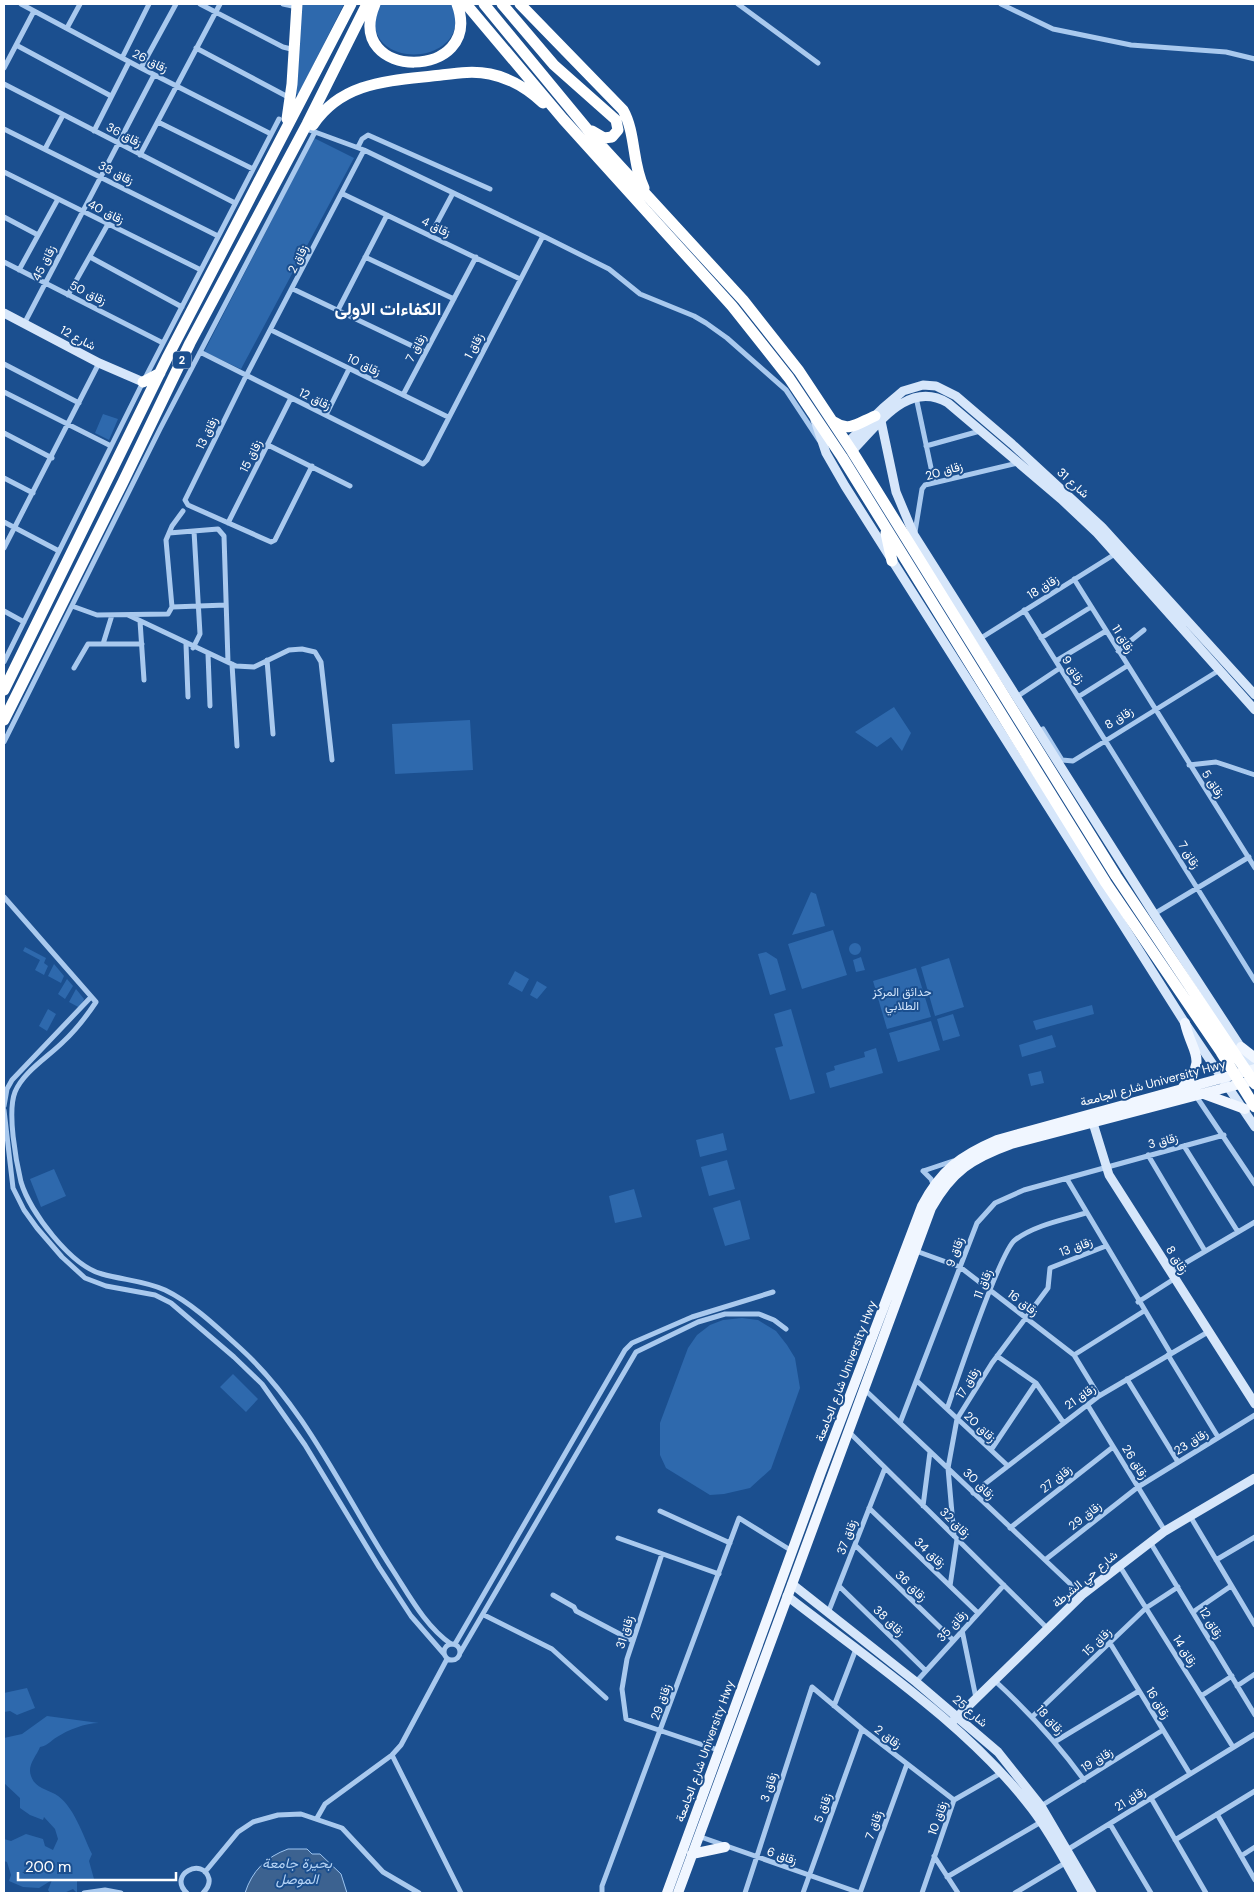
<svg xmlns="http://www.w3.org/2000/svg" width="1259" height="1897" font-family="'DM Sans',Vazirmatn,sans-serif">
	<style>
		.green { fill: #2e69ad }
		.water { fill: #3c6290; stroke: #9cc4f0 }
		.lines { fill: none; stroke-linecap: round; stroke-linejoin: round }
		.street { stroke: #a9c9ee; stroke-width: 5 }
		.secondary { stroke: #d6e6fa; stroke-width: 9 }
		.primary { stroke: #f0f6ff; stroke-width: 10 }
		.highway { stroke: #fff; stroke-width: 11 }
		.labels { text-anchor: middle; stroke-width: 4; stroke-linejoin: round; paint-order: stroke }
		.shield { fill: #1b4f8f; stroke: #bbcadd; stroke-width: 1 }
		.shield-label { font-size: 11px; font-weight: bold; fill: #fff }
		.street-label { font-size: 12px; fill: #fff; stroke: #1b4f8f }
		.park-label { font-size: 12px; fill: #cfe3fa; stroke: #1b4f8f }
		.water-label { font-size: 14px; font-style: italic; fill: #b5d3f5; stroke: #1b4f8f }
		.district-label { font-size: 18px; font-weight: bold; fill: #fff; stroke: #1b4f8f }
	</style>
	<rect width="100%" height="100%" fill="#1b4f8f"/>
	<path class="green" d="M302,4H344L298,95L296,94Z
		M379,4H454C455,11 456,20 455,27C447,63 381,64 375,27C374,20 377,10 379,4Z
		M314,138L354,158L241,369L204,352Z
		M103,414L118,419L109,440L95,433Z
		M894,707L911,733L902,751L891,737L877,747L855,732Z
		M470,720L473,770L395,774L392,724Z
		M811,892L816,894L825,926L792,935Z
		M833,930L847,975L802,989L788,944Z
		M849 949a6 6 0 1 1 12 0a6 6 0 1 1-12 0Z
		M25,947L46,958L44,963L48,966L44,975L35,970L40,960L23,951Z
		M766,952L777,959L786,990L770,995L758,954Z
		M861,957L865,970L856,972L853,960Z
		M949,958L964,1007L935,1016L921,967Z
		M54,964L64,976L61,983L48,976Z
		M916,968L931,1017L887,1029L873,981Z
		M515,971L529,979L522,992L508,984Z
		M67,979L73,986L65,999L58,994Z
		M537,981L547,987L537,999L530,995Z
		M76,989L84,999L80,1008L69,1002Z
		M1092,1005L1094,1014L1036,1030L1033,1021Z
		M48,1009L56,1014L47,1031L39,1026Z
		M791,1009L815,1093L790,1100L775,1048L783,1046L774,1014Z
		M953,1014L960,1036L943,1041L937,1019Z
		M931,1021L940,1050L898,1062L889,1033Z
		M1052,1035L1056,1047L1022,1057L1019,1045Z
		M876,1048L883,1073L830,1088L826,1073L835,1070L834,1066L865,1057L864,1052Z
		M1041,1071L1044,1083L1031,1086L1028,1074Z
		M723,1133L727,1150L700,1157L696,1140Z
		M727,1160L735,1189L709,1196L701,1167Z
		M54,1169L66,1196L41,1207L30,1179Z
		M634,1189L642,1217L615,1223L609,1196Z
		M740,1200L750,1239L725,1246L713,1208Z
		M742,1318L758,1320L776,1331L787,1345L795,1358L800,1388L771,1469L750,1488L724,1494L710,1495L666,1468L660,1455V1423L688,1348L697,1335L710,1325L723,1320Z
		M233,1374L258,1399L246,1412L220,1387Z
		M27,1688L35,1708L17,1715L10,1711L4,1712V1693Z
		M47,1716L99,1723C85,1723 68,1730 57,1737C50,1741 49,1745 40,1747C36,1757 27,1765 31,1776C35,1788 46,1789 55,1794C74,1805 83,1836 92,1854L89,1861L94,1879H77V1893L73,1889L64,1893H50L48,1890L52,1880L39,1888L23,1887L9,1881L11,1875L7,1862L4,1861V1839L11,1841L26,1834L43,1839L45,1846L53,1850L58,1839L55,1829L44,1817L43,1820L30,1815L20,1808V1798L4,1783V1738L22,1734Z"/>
	<path class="water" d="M288,1849H307L312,1854H320L341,1874L347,1893H245C252,1871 266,1857 288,1849Z"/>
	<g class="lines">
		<path class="street" d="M21,4L141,68L271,134
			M200,4L283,47L295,50
			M283,4L297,7
			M738,4L818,63
			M1001,4L1053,29L1131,45L1226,52L1255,59
			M67,28L80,4
			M16,45L111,96
			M196,48L290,98
			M122,58L149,4
			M4,68L34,11
			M141,68L176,4
			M4,84L235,203
			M158,122L253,169
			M4,129L218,236
			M94,131L129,62
			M315,132L364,150L543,236L609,269L640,294L694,316L706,323L727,338L786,390L819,440
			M358,147L362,139L368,135L490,189
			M45,149L63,115
			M140,155L220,4
			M4,172L201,270
			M343,194L520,279
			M4,217L38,235
			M430,236L453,193
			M90,257L182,307
			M365,257L454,299
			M4,262L163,343
			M19,270L58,199
			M293,289L425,352
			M68,295L108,224
			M338,310L387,215
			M24,324L154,75
			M271,330L448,417
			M200,352L423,464L427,460L543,236
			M4,364L79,403
			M4,392L111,446
			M403,395L476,257
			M916,397L934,482
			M326,415L349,369
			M4,433L52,458
			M268,445L350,486
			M926,446L980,431
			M312,466L275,540L271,542L188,505L185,500L246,376L364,150
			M4,478L33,493
			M4,522L59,551
			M228,523L291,398
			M915,532L922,489L925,485L1018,463
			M169,533L218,529L224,536L228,662
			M4,548L99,363
			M1074,579L1255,868
			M72,606L97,615L168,614L172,607L166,540L172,526L183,511
			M172,607L226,605
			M1024,610L1255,981
			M4,611L24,622
			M128,615L236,666L254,667L289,650L302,649L315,652L321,662L332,760
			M140,621L144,680
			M981,638L1115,554
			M1041,638L1091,607
			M103,644L112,615
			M186,644L188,697
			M193,648L200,634L194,531
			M1118,651L1144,630
			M208,654L210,706
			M267,660L273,734
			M1056,661L1106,631
			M4,662L143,382L279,119
			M232,664L237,746
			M74,668L88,644H142
			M1018,696L1060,668
			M1078,697L1127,666
			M1043,729L1062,760L1073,761L1218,671
			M4,742L160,429L315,132L309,130
			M1189,765L1216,762L1255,775
			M4,897L96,1002C86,1017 76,1030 63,1042C48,1057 23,1072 15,1092C7,1112 16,1161 21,1182C30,1212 71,1266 102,1274C123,1280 145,1281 165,1290C192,1303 218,1328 240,1348C306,1408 344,1495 392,1569C409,1595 425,1626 451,1644
			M1154,914L1249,857
			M1196,1096L1255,1184
			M4,1106L7,1089L12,1080L91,997
			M4,1110L13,1188L24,1210L37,1228L62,1257L85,1278L106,1286L155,1295L171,1303L234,1357L262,1384L305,1445L379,1567L411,1616L444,1654
			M1184,1146L1238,1232
			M1148,1155L1205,1251
			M923,1171L953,1161
			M923,1171L931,1179L934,1186
			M1067,1179L1171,1354
			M916,1251L960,1267L1074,1355L1099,1396
			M1170,1272L1255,1222
			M1138,1302L1174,1279
			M1074,1355L1144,1311
			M1168,1355L1218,1437
			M997,1356L1036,1383L1063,1422
			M1127,1379L1178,1462
			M917,1381L1008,1466
			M864,1389L1082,1595
			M1087,1404L1165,1531
			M947,1409C956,1383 1000,1251 1015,1240C1035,1225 1063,1220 1086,1213
			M900,1423L977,1223L995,1203L1024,1190L1224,1135
			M849,1432L1047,1628
			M991,1450L1036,1383
			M973,1493L1099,1396L1208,1332
			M923,1506L930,1452
			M869,1508L978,1613
			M660,1511L730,1543
			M1190,1516L1255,1625
			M1010,1528L1113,1447
			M954,1536L948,1468L957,1419L992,1363L1048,1288L1050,1268L1106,1246
			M618,1538L719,1574
			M1150,1542L1255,1715
			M855,1545L953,1640
			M662,1554L627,1659L622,1689L626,1719L718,1750
			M1045,1560L1138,1487L1255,1415
			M1216,1560L1255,1537
			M1119,1565L1233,1747
			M839,1586L925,1670
			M950,1586L957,1539
			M553,1595L574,1607L576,1611L633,1641
			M1193,1612L1231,1586
			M828,1613L885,1468
			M484,1615L552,1649L606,1698
			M962,1630L976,1698
			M1110,1643L1190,1774
			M444 1652a8 8 0 1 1 16 0a8 8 0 1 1-16 0Z
			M455,1644L625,1350L632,1343L692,1317L773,1292
			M460,1653L636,1352L698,1322L725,1314H759L774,1320L786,1329
			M994,1680C1029,1712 1056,1741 1084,1780
			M916,1682L1004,1585
			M1237,1686L1255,1674
			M1201,1696L1232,1676
			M834,1706L856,1649
			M1033,1716L1146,1608L1178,1587
			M1056,1741L1139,1691
			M392,1755L461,1893
			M1151,1798L1206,1893
			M1041,1806L1163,1730
			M1217,1814L1255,1880
			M317,1818L325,1804L392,1755L401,1745L447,1659
			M1110,1824L1151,1893
			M698,1836L860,1893
			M1175,1840L1255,1791
			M1067,1850L1255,1734
			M934,1856L958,1893
			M1241,1856L1255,1847
			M205,1872L238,1832L253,1822L278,1815L301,1814L342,1828L383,1872L419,1893
			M947,1877L1041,1822
			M84,1893L105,1890L121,1893
			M187,1893C167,1875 203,1856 209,1879C210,1885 207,1889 203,1893
			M602,1893V1886L739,1518L792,1551
			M745,1893L812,1687L862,1729L954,1800
			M803,1893L862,1729
			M860,1893L907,1764
			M922,1893L954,1800L1001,1773
			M1015,1893L1065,1863"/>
		<path class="secondary" d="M4,313L99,363L143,382
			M815,420L826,453L845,486L1185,1023L1255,1127
			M881,421L896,492L914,535L1154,914L1255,1069
			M847,443L883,408L903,391L923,385L936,386L956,396L1012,444L1102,527L1255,695
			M852,451C878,425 908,379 948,403L1061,499L1097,533L1255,710
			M1093,1123L1109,1175L1255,1404
			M792,1584L916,1682L998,1752L1041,1806L1092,1893
			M787,1596C868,1659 970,1727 1032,1809C1052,1835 1067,1865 1083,1893
			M953,1721L1082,1595L1165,1531L1255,1478"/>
		<path class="primary" d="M1241,1047L1255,1058
			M1183,1087C1208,1058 1192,1054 1185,1023
			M1204,1094L1245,1109
			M692,1854L725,1847
			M667,1893L821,1472L922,1206C941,1170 960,1156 997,1140L1255,1069
			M678,1893L931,1208C952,1171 972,1158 1011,1144L1255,1080"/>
		<path class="highway" d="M375,4C342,82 485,81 457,4
			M466,4L563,119L732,306L789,378L842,457L1106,883L1221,1052L1255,1107
			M484,4L597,141L743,300L799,371L852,451L1116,876L1255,1084
			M502,4L554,65L616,120L618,130L612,137L604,138L592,131
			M520,4L623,110C636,133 632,164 644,188
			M287,119L292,84L297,4
			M313,125C341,83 386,81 432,76C451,74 471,70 490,74C510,78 528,89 543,103
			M143,382L160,373
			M834,422C849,433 860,422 875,416
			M886,533L892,561
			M4,690L168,356L351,4
			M4,720L123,482L190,343L307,124L367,4"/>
	</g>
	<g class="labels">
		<rect class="shield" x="173" y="351.5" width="18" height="17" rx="4"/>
		<g class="shield-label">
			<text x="182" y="364">2</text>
		</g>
		<g class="street-label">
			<text transform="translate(150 61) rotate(27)" y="4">زقاق 26</text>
			<text transform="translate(124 135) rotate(28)" y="4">زقاق 36</text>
			<text transform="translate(116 173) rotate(27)" y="4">زقاق 38</text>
			<text transform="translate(106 212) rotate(27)" y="4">زقاق 40</text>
			<text transform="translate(436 227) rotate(26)" y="4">زقاق 4</text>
			<text transform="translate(298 259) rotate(-63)" y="4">زقاق 2</text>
			<text transform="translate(44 263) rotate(-63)" y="4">زقاق 45</text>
			<text transform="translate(88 293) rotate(27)" y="4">زقاق 50</text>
			<text transform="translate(78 338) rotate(28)" y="4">شارع 12</text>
			<text transform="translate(474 346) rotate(-62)" y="4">زقاق 1</text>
			<text transform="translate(416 348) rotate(-62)" y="4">زقاق 7</text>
			<text transform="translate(364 365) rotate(26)" y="4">زقاق 10</text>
			<text transform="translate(315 399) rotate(26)" y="4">زقاق 12</text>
			<text transform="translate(207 433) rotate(-64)" y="4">زقاق 13</text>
			<text transform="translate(251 456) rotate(-63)" y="4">زقاق 15</text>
			<text transform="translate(944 471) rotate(-16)" y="4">زقاق 20</text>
			<text transform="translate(1073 483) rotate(42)" y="4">شارع 31</text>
			<text transform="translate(1043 587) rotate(-32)" y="4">زقاق 18</text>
			<text transform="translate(1123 639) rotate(58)" y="4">زقاق 11</text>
			<text transform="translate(1073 670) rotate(58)" y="4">زقاق 9</text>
			<text transform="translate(1119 718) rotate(-32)" y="4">زقاق 8</text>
			<text transform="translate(1213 784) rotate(57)" y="4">زقاق 5</text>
			<text transform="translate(1189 855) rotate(58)" y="4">زقاق 7</text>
			<text transform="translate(1153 1083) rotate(-15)" y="4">شارع الجامعة University Hwy</text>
			<text transform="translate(1163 1141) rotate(-14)" y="4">زقاق 3</text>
			<text transform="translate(1076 1247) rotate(-20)" y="4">زقاق 13</text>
			<text transform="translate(955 1252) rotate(-69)" y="4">زقاق 9</text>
			<text transform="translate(1177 1260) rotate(58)" y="4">زقاق 8</text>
			<text transform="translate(983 1284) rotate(-68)" y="4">زقاق 11</text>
			<text transform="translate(1023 1303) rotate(37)" y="4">زقاق 16</text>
			<text transform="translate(846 1371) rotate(-69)" y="4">شارع الجامعة University Hwy</text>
			<text transform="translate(968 1383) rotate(-58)" y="4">زقاق 17</text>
			<text transform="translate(1080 1397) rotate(-35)" y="4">زقاق 21</text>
			<text transform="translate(980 1427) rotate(43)" y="4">زقاق 20</text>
			<text transform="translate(1191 1442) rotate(-32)" y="4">زقاق 23</text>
			<text transform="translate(1135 1462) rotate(58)" y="4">زقاق 26</text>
			<text transform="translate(1056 1479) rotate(-38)" y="4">زقاق 27</text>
			<text transform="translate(979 1484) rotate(44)" y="4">زقاق 30</text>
			<text transform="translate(1085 1516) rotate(-38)" y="4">زقاق 29</text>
			<text transform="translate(955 1523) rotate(45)" y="4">زقاق 32</text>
			<text transform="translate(847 1537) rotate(-69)" y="4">زقاق 37</text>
			<text transform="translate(930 1553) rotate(44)" y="4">زقاق 34</text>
			<text transform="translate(1085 1579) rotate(-40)" y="4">شارع حي الشرطة</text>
			<text transform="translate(911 1586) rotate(44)" y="4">زقاق 36</text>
			<text transform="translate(889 1621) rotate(44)" y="4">زقاق 38</text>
			<text transform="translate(1211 1623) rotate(59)" y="4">زقاق 12</text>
			<text transform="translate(952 1626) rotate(-47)" y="4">زقاق 35</text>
			<text transform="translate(625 1632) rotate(-72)" y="4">زقاق 31</text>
			<text transform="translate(1097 1642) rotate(-44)" y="4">زقاق 15</text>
			<text transform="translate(1185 1651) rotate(58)" y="4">زقاق 14</text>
			<text transform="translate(661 1702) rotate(-70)" y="4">زقاق 29</text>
			<text transform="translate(1158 1703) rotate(59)" y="4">زقاق 16</text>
			<text transform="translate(970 1711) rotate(41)" y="4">شارع 25</text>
			<text transform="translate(1050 1720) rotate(48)" y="4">زقاق 18</text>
			<text transform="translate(888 1737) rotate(37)" y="4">زقاق 2</text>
			<text transform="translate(705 1751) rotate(-70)" y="4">شارع الجامعة University Hwy</text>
			<text transform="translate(1097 1760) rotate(-32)" y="4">زقاق 19</text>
			<text transform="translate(769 1787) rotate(-72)" y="4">زقاق 3</text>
			<text transform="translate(1130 1799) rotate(-32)" y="4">زقاق 21</text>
			<text transform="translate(823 1808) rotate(-70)" y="4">زقاق 5</text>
			<text transform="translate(938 1818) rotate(-69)" y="4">زقاق 10</text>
			<text transform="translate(874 1825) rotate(-70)" y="4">زقاق 7</text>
			<text transform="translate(782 1856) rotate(20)" y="4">زقاق 6</text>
		</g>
		<g class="park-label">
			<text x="902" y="996">حدائق المركز<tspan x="902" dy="14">الطلابي</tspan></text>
		</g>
		<g class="water-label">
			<text x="297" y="1868">بحيرة جامعة<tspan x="297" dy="16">الموصل</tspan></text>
		</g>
		<g class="district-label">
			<text x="388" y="315">الكفاءات الاولى</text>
		</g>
	</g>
	<rect width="1259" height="1897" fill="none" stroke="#ffffff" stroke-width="10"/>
	<path d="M18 1872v8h158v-8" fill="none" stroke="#ffffff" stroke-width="2.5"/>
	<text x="25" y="1872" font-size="15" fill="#ffffff" stroke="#1b4f8f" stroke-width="4" paint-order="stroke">200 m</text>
</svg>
